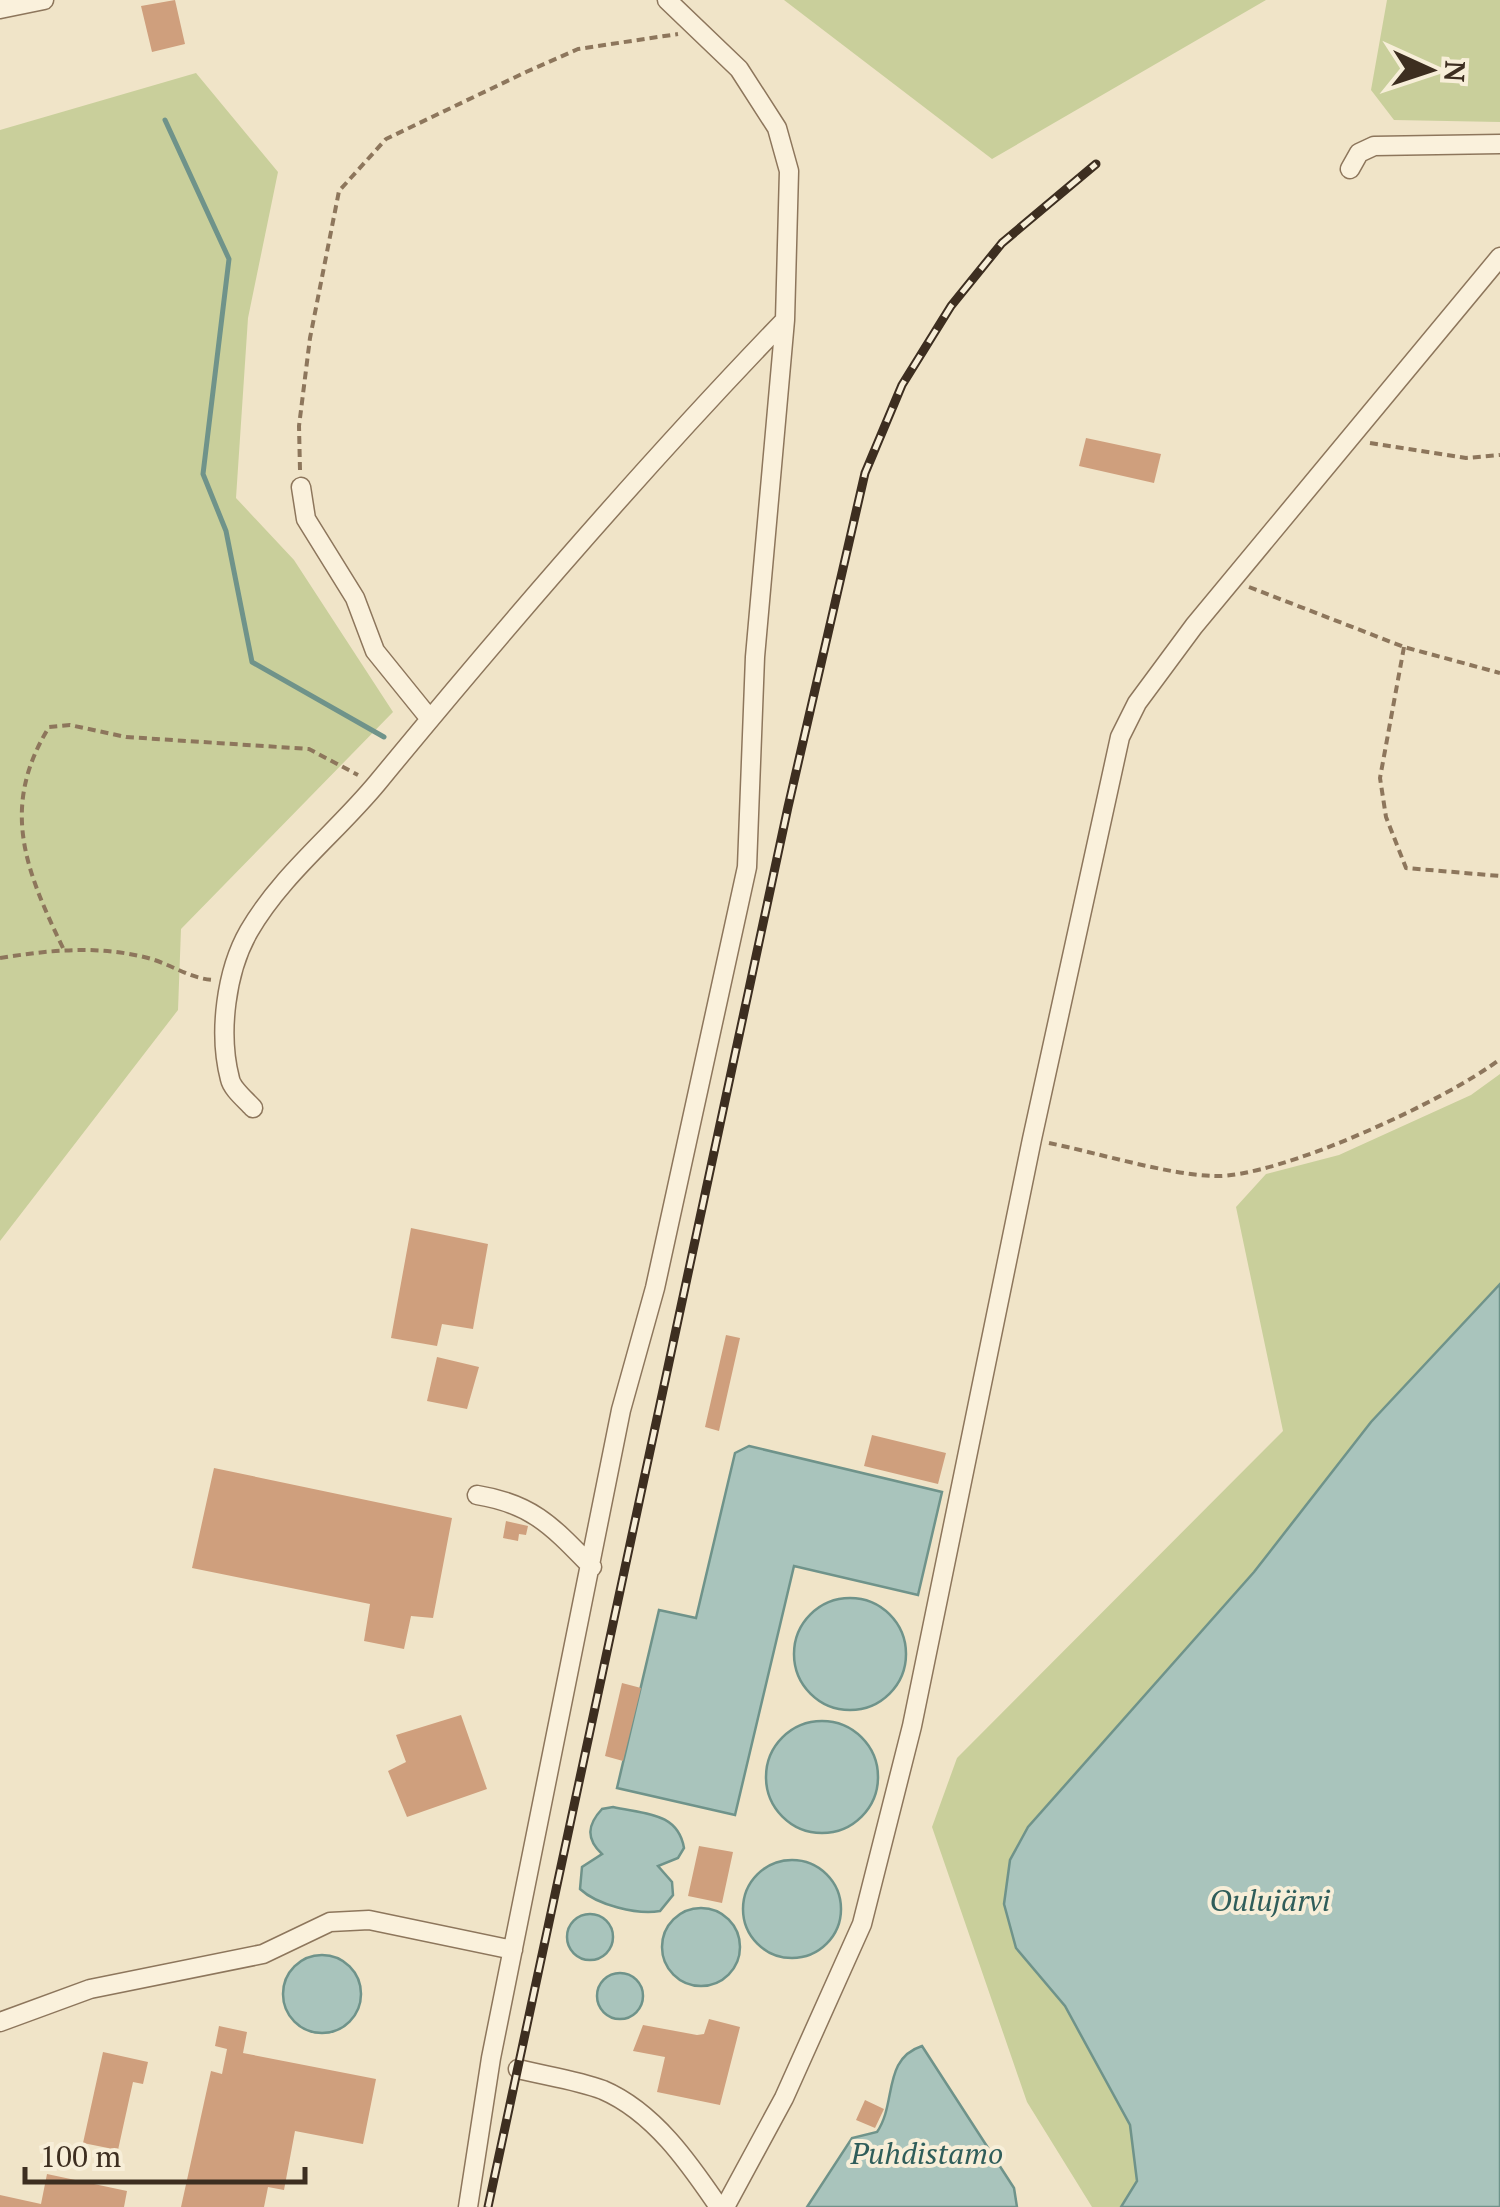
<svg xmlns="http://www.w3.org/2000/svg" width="1500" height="2207" font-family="'PT Serif',serif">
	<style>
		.green { fill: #c9cf9b }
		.water { fill: #a9c4bc; stroke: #6f938a; stroke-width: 2.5 }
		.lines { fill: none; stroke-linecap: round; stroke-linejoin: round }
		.stream { stroke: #6f938a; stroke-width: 5 }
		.building { fill: #cf9f7d }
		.minor-casing { stroke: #8d765c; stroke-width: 21 }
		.path { stroke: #8d765c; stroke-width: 4; stroke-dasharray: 8 5; stroke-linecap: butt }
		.minor { stroke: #faf1dc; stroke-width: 18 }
		.rail-casing { stroke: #3d2e20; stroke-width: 9 }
		.rail { stroke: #f7eed8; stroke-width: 5; stroke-dasharray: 15; stroke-linecap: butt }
		.labels { text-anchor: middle; stroke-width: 8; stroke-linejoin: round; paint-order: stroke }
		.water-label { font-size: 30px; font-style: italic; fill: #2f5d5a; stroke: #f7eed8 }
	</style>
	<rect width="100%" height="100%" fill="#f0e4c8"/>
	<path class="green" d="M784,0H1266L992,159Z
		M1387,0H1500V122L1394,120L1371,90Z
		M196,73L278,172L248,318L236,498L294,560L393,712L181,929L178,1010L0,1241V130Z
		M1500,1074V1284L1371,1422L1254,1572L1016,1948L1065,2006L1131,2125L1137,2181L1121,2207H1092L1027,2102L932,1827L957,1758L1283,1431L1236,1207L1266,1174L1339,1155L1471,1095Z"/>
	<path class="water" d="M1500,1284V2207H1121L1137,2181L1130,2125L1065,2006L1016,1948L1004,1904L1010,1860L1028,1827L1254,1572L1371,1422Z
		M749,1446L942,1492L918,1595L794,1566L735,1815L617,1788L659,1610L696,1618L735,1453Z
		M794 1654a56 56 0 1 1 112 0a56 56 0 1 1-112 0Z
		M766 1777a56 56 0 1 1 112 0a56 56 0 1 1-112 0Z
		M613,1807C644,1814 678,1812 684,1848L678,1858L658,1866L672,1882L673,1895L660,1911C637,1915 597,1905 580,1889L582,1867L602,1854C586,1839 587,1825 602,1809Z
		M743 1909a49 49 0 1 1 98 0a49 49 0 1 1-98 0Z
		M662 1947a39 39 0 1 1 78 0a39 39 0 1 1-78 0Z
		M567 1937a23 23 0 1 1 46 0a23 23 0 1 1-46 0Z
		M283 1994a39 39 0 1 1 78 0a39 39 0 1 1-78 0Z
		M597 1996a23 23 0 1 1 46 0a23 23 0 1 1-46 0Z
		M922,2046L1014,2188L1017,2207H807L852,2138L877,2132C897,2103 882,2059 922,2046Z"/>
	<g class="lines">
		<path class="stream" d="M165,120L229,259L203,474L226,531L252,662L384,737"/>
	</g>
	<path class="building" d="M175,0L185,44L152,52L141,6Z
		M1086,438L1161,454L1154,483L1079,466Z
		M411,1228L488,1244L473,1329L442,1324L437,1346L391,1338Z
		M726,1335L740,1338L719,1431L705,1427Z
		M437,1357L479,1367L467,1409L427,1401Z
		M872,1435L946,1453L938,1484L864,1466Z
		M214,1468L452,1518L433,1618L411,1616L404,1649L364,1641L370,1604L192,1568Z
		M506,1521L528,1526L526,1535L519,1534L518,1541L503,1538Z
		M622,1683L641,1688L623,1761L605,1756Z
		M461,1715L487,1789L407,1817L388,1771L406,1762L396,1735Z
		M699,1846L733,1852L722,1903L688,1896Z
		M709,2019L740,2027L720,2105L657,2092L665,2057L633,2051L643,2025L697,2035L704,2034Z
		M219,2026L247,2032L243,2053L376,2079L363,2144L295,2131L284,2190L268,2187L264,2207H181L211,2071L222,2074L227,2049L215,2046Z
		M103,2052L148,2062L143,2084L133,2082L118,2150L83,2143Z
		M865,2100L884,2109L875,2128L856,2120Z
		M47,2174L127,2191L124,2207H0V2195L41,2204Z"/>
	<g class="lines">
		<g class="minor-casing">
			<path id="minor" d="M0,9L44,0
				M1350,169L1359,153L1374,146L1500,144
				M301,487L306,519L355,598L375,651L430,719
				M253,1108C246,1100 232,1089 230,1079C218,1033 226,971 249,931C282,874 337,832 378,782C508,624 643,467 785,320
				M477,1495C533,1504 553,1527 592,1567
				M0,2022L90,1989L263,1954L330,1922L369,1920L513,1950
				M518,2069C546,2076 577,2080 603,2090C654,2112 689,2163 719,2207
				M468,2207L491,2058L621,1410L655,1288L747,867L755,657L785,320L789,171L777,128L739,69L667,0
				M725,2207L784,2098L862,1924L912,1726L1032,1139L1120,737L1137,703L1194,626L1500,257"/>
		</g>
		<path class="path" d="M1370,443L1466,458L1500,455
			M300,470L299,426L310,338L339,191L386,139L526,72L578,49L678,34
			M1249,587L1404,647L1500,673
			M1404,647L1380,778L1386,817L1406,868L1500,876
			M63,948C25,869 0,807 49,727L70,725L126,737L309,749L358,775
			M0,958C50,950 98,945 148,958C171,964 190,979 214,980
			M1049,1143C1098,1153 1165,1174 1213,1176C1277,1179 1449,1099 1500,1059"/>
		<use href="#minor" class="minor"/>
		<g class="rail-casing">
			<path id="rail" d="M488,2207L788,807L865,473L902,385L951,306L1002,243L1096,164"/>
		</g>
		<use href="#rail" class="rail"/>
	</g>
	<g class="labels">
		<g class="water-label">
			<text x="1270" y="1911">Oulujärvi</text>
			<text x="927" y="2164">Puhdistamo</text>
		</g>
	</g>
	<g transform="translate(1430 70) rotate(93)" stroke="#f7eed8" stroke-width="8" paint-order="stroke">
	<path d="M0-8L18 38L0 25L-18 38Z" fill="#3d2e20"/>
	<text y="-15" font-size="28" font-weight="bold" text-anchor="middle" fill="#3d2e20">N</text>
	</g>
	<path d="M25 2167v15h280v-15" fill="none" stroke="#3d2e20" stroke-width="5"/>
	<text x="40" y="2167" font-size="30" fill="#3d2e20" stroke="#f7eed8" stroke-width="8" paint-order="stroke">100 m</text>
</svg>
